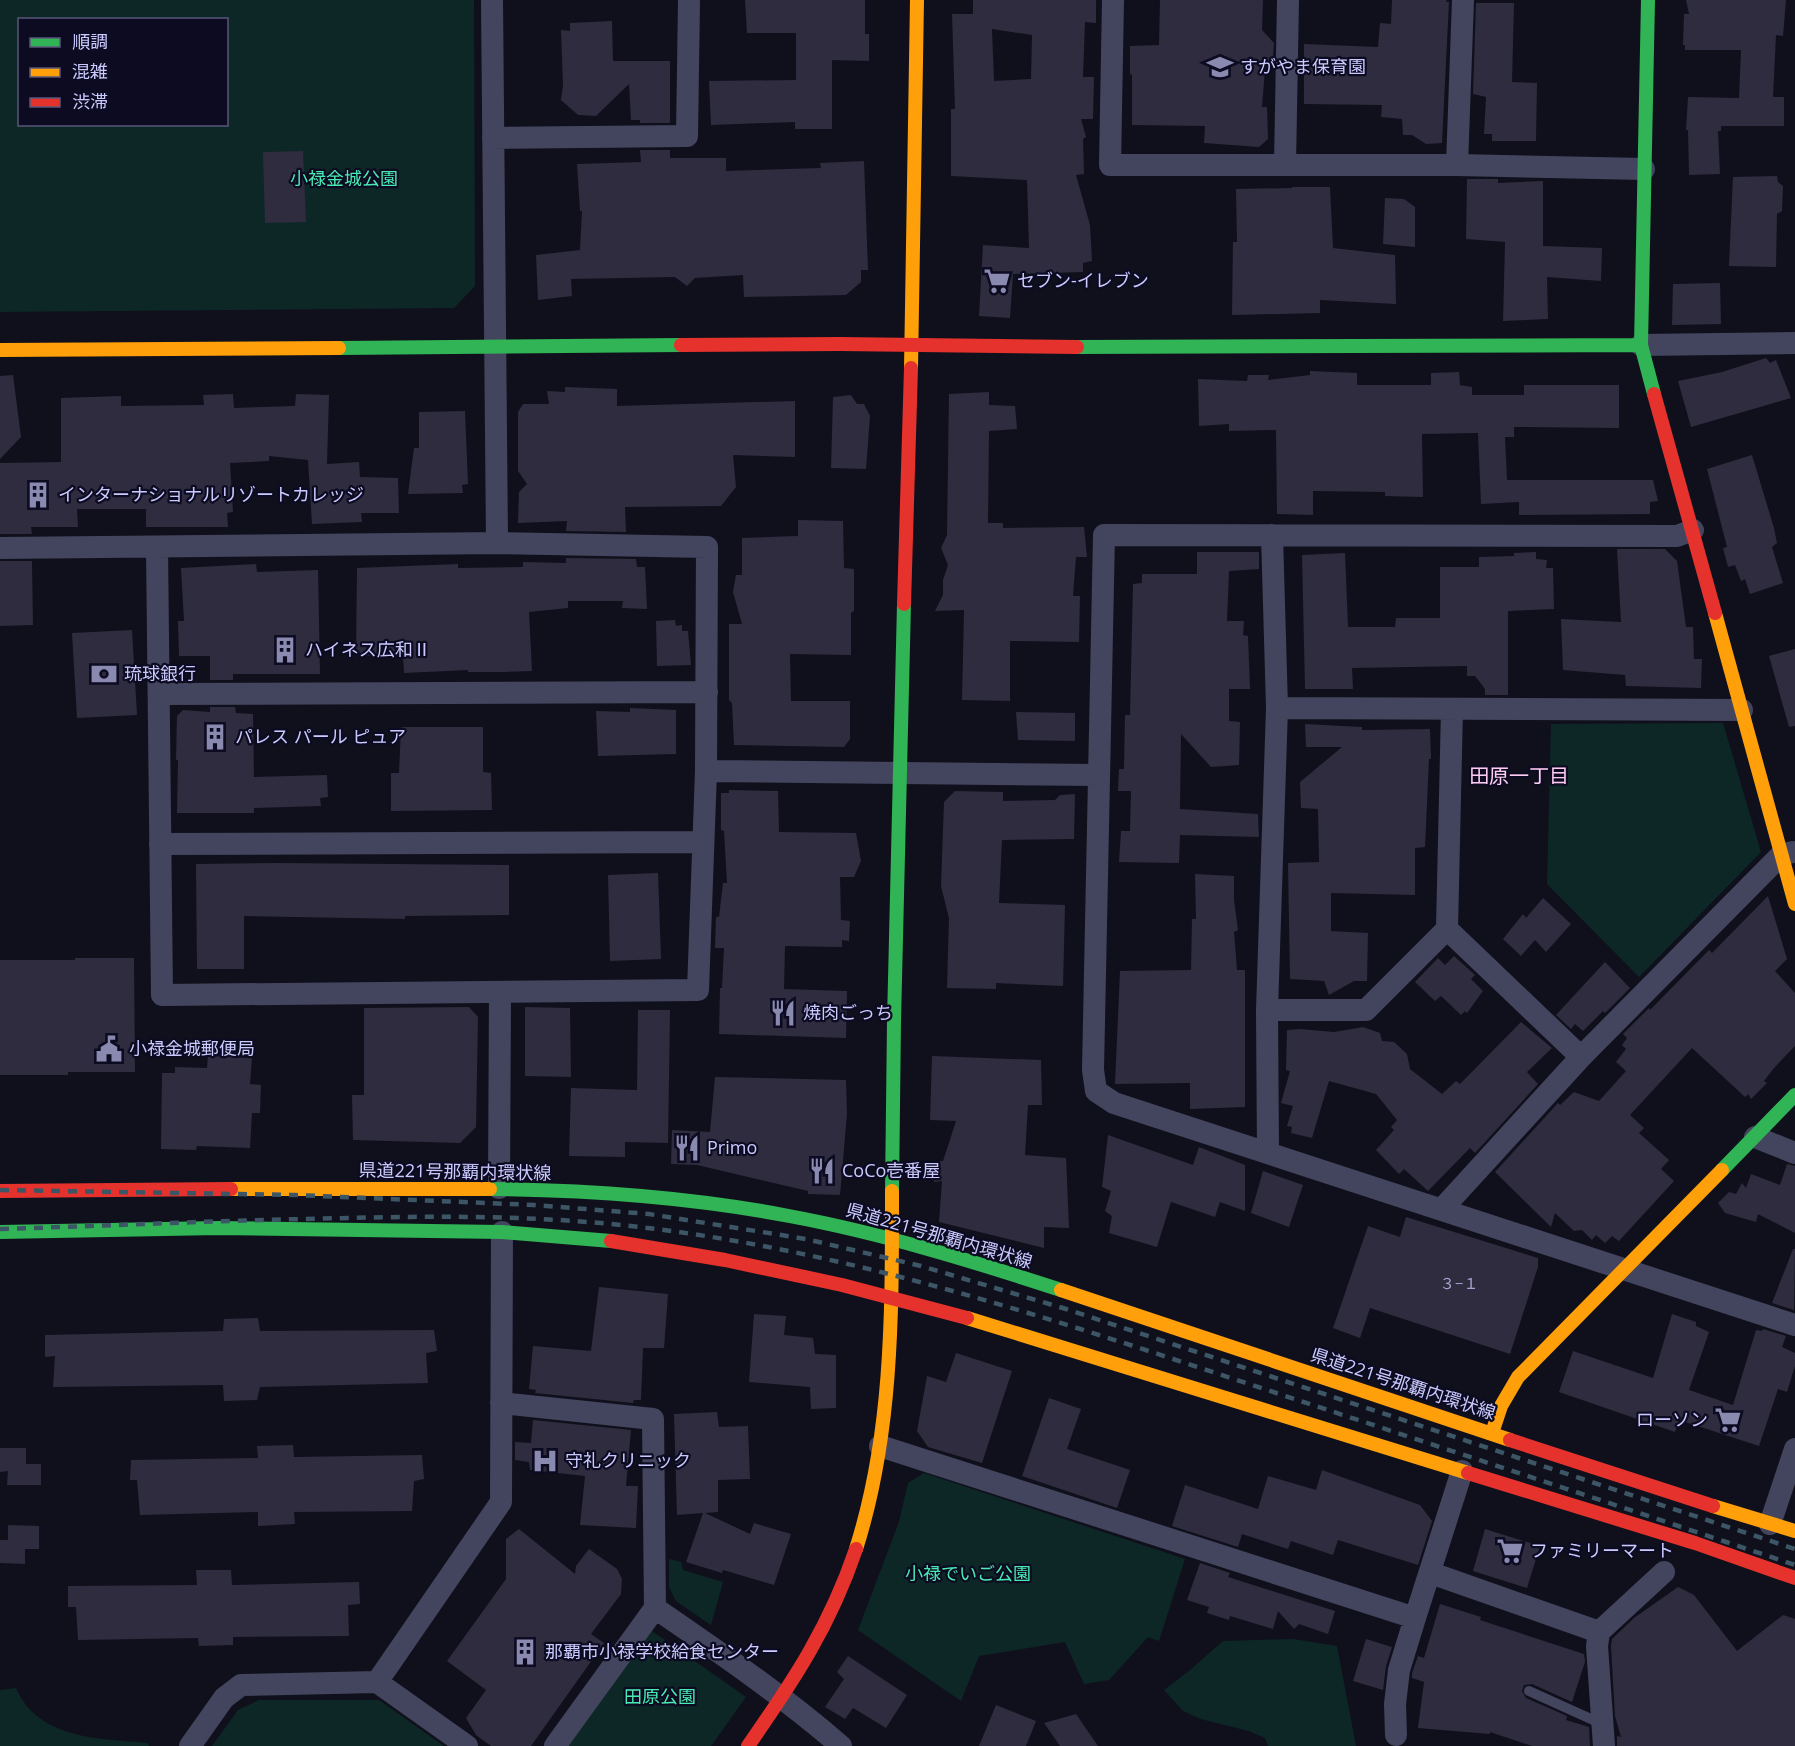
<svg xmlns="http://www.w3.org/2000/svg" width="1795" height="1746" font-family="'Open Sans','Noto Sans JP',sans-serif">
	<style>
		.green { fill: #0d2726; fill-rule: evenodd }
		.building { fill: #2e2c3e; fill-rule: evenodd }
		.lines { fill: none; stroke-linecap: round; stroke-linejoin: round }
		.lane { stroke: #43455e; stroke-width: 10 }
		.street { stroke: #43455e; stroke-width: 22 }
		.fast { stroke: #30b455; stroke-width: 14 }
		.slow { stroke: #ff9f0a; stroke-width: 14 }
		.jam { stroke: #e5322d; stroke-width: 14 }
		.rail { stroke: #3c5666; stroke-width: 4.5; stroke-dasharray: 9 8; stroke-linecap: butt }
		.labels { text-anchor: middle; stroke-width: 4.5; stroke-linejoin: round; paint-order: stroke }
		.number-label { font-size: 15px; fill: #a4a2cf }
		.poi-label { font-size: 18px; fill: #cbcaff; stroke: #0c0b21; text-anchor: start }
		.park-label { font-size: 18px; fill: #4aebb3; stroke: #0c0b21 }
		.street-label { font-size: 18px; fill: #cbcaff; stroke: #0c0b21 }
		.neighbourhood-label { font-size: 20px; fill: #ffccf1; stroke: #0c0b21 }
	</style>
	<rect width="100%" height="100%" fill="#10101c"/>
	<path class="green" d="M0,0H474L475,286L454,308L0,312ZM20,20H226V124H20Z
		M1723,723L1761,852L1639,977L1547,884L1551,724Z
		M924,1473L1185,1559L1159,1641L1148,1637L1109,1680L1084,1684L1065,1642L979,1656L961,1701L858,1630L899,1522L908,1483Z
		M669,1559L681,1562L683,1570L723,1582L711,1625L676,1601L669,1587Z
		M649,1629L746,1697L711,1746H567Z
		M1293,1639L1337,1646L1356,1746H1268L1265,1738L1249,1731L1201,1719L1183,1711L1164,1690L1189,1671L1223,1641Z
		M16,1688C19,1694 22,1700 26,1705C54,1740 107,1739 147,1743L149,1746H0V1690Z
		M259,1700H379L444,1746H212L238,1710Z"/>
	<path class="building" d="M745,0H865V34H869V61L832,60V129H795V122L711,125L709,81L796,80V33H747Z
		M973,0H1096V23L1085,22L1083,77H1094L1093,119H1081L1086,137L1083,139L1084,174L1076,175L1090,225L1092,261L1083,263V272L1013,274L1010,318L979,316L983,245L1029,248L1027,180L951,176V109H955L952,14H973ZM992,29L1032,35L1031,79L994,81Z
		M1160,0H1263L1262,30L1274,43L1273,57L1265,69L1262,107H1267L1268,139L1259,147L1204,143L1205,126L1132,125V74L1130,75V46L1159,45Z
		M1392,0H1447L1446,2H1449L1442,143L1426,144L1412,135H1403L1402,119L1381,117L1382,105L1304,104V44L1378,47L1380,23L1391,24Z
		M1686,0H1786L1783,36L1776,35L1773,97H1784V126H1721V131H1718L1720,174L1689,175L1688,130H1686L1688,97L1739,98L1741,50H1685V45H1683L1684,14H1689Z
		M1476,3H1514L1512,82L1537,83L1536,141H1492V134H1484L1486,97L1473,94Z
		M612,21L613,61H670V123H640V120H631L629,84L596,116L578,115L561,100L563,86L561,30L570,31V23Z
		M640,150H670V158H726V171L821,168L820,163L864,161L868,270H861V282L846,295L744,297L743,275L695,278L687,286L675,277L571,279L572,296L538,300L536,255L580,250L582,211H580L577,164L641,162Z
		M303,151L306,222L265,223L263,152Z
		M1777,176L1778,182L1783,186L1782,211L1777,214L1776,267L1729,266L1733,177Z
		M1467,179H1498V183L1543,181V246L1602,248L1601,281L1547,277L1548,319L1503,321L1505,242L1466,239Z
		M1292,187H1330L1333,248L1395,255L1396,304L1320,300V313L1232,315L1233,242H1237L1236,189L1292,188Z
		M1385,198L1404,199L1415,207V247L1383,244Z
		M1720,283L1721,324L1672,325L1673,284Z
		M1766,358L1770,363L1776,360L1791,398L1691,427L1678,381L1722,372Z
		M1310,371L1357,373V385H1431V373L1459,372L1460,385L1472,387V395H1524V385H1619V428L1514,427V437H1505L1507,480H1653L1658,501L1650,502V514L1519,515V502L1481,504L1478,433L1422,434L1423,497L1385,496V492L1313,491V515L1277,514L1276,430L1229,431V424L1199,426L1198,379L1247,381L1248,375H1269L1268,380L1310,375Z
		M13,375L21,437L0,459V376Z
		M565,387L617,389V406L795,401V457L733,455L736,487L721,506L625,507L626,532L566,531L567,521L518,523L519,492L527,484L518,471V412L523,404H549L547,391L565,392Z
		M989,392V405L1015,406L1017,429L989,431L988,523H1003V528L1084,527L1087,557H1076L1073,596H1080L1079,642L1010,641V701L962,700L964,610L935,611L943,595V580L948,565L941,548L947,535L949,394Z
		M233,394L234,408L295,406L296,394L329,395L327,464L359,462L360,477L398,478L399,513H361L362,522L312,524L308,460L269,456V461L230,463L233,512L227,513L228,527H146V509H77L78,527H31L32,534H0V463L61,462V398L121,396V406L204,405L203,395Z
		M851,395L857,404H864L870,416L866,469L831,468L833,397Z
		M465,411L468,484L462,485L463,493L408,494L414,448H419V412Z
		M1752,455L1774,528L1777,543L1772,547L1783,583L1750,594L1745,579L1741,581L1735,565L1728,567L1723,548L1727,547L1707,469Z
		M798,520L843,521L844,568L854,569V611L851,613V655L790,654L791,701H850V739L844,747L734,745L732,703L729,700V624H742L733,592L736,575H742V538L798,536Z
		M1617,549H1665L1677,561L1686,627H1693L1694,659H1702L1701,688L1626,686L1625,675L1563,670L1561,619L1621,622Z
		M1197,552H1259V569L1229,571L1227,621H1244L1243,635L1248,636L1250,689H1229V721L1240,722L1239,765L1211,767L1181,734L1180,809L1258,814L1259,837L1180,835L1179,863L1119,862L1121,831H1130L1131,791H1118L1119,769H1124L1125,715H1130L1133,584L1142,583V574H1197Z
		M1536,552V559L1547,560L1546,568H1553L1554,609L1508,611V695H1485V689L1475,676H1467V666L1352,668L1353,689H1305L1302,555L1345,553L1348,627H1395L1396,618H1440V567H1479V557L1514,556V553Z
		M566,558L636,559L637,567H645L647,609L622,608L623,601H568V608L529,612L532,671L503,672H468V670L404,673L403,655L356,656L357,568L458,564V568L523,567V562L566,563Z
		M0,561H32L33,625L0,626Z
		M256,564L257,572L318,570L320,674H233V680H210V656H179L178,621H184L181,568Z
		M675,620L676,626L682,625V631H688L691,665L657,666L656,621Z
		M132,630L137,715L77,718L72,633Z
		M1795,649V726L1789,727L1769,656Z
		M210,707H235L236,713L253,714L254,777L327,775L328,797L320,798L321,806L254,808V813H177L178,760H176L177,716L183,710L210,712Z
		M630,708L676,710V754L598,756L596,711L630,712Z
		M1016,712L1075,713V741L1018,740Z
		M1305,724L1362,727V730L1430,729L1431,759H1429L1425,847L1415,848V895L1331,893V931L1368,933L1367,981H1354L1329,995L1324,981L1290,979L1288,863L1319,862L1318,809L1301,808L1300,782L1342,747H1306Z
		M401,727H483V772L491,773L492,810L391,811V773H399Z
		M729,790L778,791L779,832L856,833L861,861L854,877H840L841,920L850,921L849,941L842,940V947L785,946L784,989L847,991L846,1038L719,1034L720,988H722L724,948H715L716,917H719L723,883H727L724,831L721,830V793H729Z
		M955,791L1003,792V801L1055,800L1060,795L1075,794L1074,839L1002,840L999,903L1065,905L1063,986L996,983V989L947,988L949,918L941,886L944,802Z
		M277,863L509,865V915L405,916V919L244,916V969H197L196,864Z
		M658,873L661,959L610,961L608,875Z
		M1195,874L1234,876V900L1238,930L1234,932L1237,970H1245V1107L1190,1109V1083L1115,1084L1120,971L1191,970L1192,919H1196Z
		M1768,896L1787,959L1775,971L1795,993V1046L1774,1068L1764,1081L1767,1083L1751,1099L1748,1094L1745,1097L1692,1048L1630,1115L1644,1128L1639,1133L1669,1160L1661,1169L1674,1181L1619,1241L1612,1236L1605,1243L1596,1235L1592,1240L1582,1230L1574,1231L1555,1213L1551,1227L1495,1172L1558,1103L1560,1105L1574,1092L1599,1101L1626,1071L1616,1062L1626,1049L1622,1045L1627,1038L1623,1034L1649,1008L1650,1010L1709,950L1712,953Z
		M1543,898L1571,924L1546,952L1535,940L1521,956L1503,939L1523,914L1526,918Z
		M1454,956L1475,975L1471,979L1483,991L1467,1013L1465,1011L1461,1015L1441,996L1435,1001L1415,982L1438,958L1445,965Z
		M75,958H134L135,1072H68V1075H0V960H75Z
		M1605,962L1630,988L1605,1013L1603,1011L1583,1031L1575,1024L1571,1029L1556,1015Z
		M469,1007L478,1017L476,1127L460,1143L353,1140L352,1095H364V1008Z
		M525,1007L570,1008L571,1077L525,1076Z
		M638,1010H670L668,1143L625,1142V1157L569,1156L571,1088L637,1090Z
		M1521,1022L1552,1048L1527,1072L1538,1084L1475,1153L1470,1148L1428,1191L1404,1169L1399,1174L1376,1150L1394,1130L1391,1127L1397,1120L1376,1094L1329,1081L1312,1138L1291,1133L1292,1127L1287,1126L1293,1106L1281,1103L1290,1071L1286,1070L1287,1030L1300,1029L1334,1032L1363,1027L1380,1033L1382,1041L1394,1042L1407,1054L1410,1069L1442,1094L1456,1081L1460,1084Z
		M208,1056L252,1058L250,1084L261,1085L260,1113H252L250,1148L197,1146L196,1150L161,1149L162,1073H175V1067L207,1068Z
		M932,1056L1041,1060L1042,1105H1028L1025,1155L1066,1158L1069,1228L1044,1227V1248L939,1222L942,1181L934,1182L935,1161H943L956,1121L930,1120Z
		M715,1077L846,1080L847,1114L840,1195L808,1194V1191L697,1165L671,1164L672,1130L710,1132Z
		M1108,1135L1193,1165L1199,1147L1245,1165V1211L1220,1202L1215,1217L1171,1202L1157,1247L1109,1233L1112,1216L1105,1211L1111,1191L1102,1187Z
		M1787,1164L1795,1166V1233L1758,1214L1756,1222L1725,1213L1718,1203L1729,1192L1736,1194L1742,1183L1746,1188L1751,1174L1780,1185Z
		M1263,1171L1303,1185L1289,1227L1251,1213Z
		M1406,1217L1538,1258V1267L1510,1354L1370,1308L1360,1338L1333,1328L1368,1226L1400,1237Z
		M1793,1249H1795L1794,1310L1772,1303Z
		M599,1287L668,1294L664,1348H643L641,1400H634L633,1403L535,1393L536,1390L529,1389L533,1346L591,1351Z
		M754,1314L786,1316L784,1335L813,1338L815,1354L836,1355V1408L811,1409L810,1387L749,1382Z
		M1672,1314L1696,1322V1326L1709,1332L1689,1390L1733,1405L1756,1330L1762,1331L1763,1329L1786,1336L1782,1347L1795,1353V1366L1787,1392L1778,1389L1759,1446L1679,1420L1675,1432L1559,1392L1573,1351L1653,1378Z
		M258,1318L260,1331L434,1330L437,1351L426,1353L428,1383L260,1387L257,1400L224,1401L223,1385L53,1387L55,1356L45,1357V1335L223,1331L224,1319Z
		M956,1353L1012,1371L982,1463L928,1447L917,1431L927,1376L946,1382Z
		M1049,1398L1081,1409L1067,1449L1130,1470L1117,1508L1022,1476Z
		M717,1412L719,1427L748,1426L750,1479L718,1480V1512L705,1513L750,1534L754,1523L791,1534L774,1585L723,1570L722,1573L686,1562L703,1513L677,1515L674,1414Z
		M533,1420L631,1430L626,1486H638L636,1528L580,1525L585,1476L530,1470L529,1462L515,1460V1442L531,1443Z
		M293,1445L294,1457L422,1455L424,1479L414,1481L412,1511L294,1512L295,1524L258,1526V1512L140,1515L137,1480H130L131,1460L258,1458L257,1446Z
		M0,1448H26V1464H41V1485H7L8,1471L0,1472Z
		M1322,1470L1420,1505L1432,1521L1418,1565L1338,1540L1333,1555L1291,1541L1288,1549L1242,1534L1238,1547L1172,1526L1185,1485L1258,1509L1268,1476L1316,1490Z
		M8,1525L39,1526V1549H25V1564L0,1563V1540H8Z
		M519,1529L575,1574L576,1566L589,1549L617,1569L622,1579L621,1594L591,1634L604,1643L531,1746H491L476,1735L466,1718L486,1690L447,1661L506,1579V1539Z
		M1485,1529L1540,1546L1527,1588L1473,1571Z
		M1200,1563L1230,1573L1228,1577L1335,1611L1328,1634L1299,1624L1294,1629L1278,1611L1273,1629L1230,1616L1229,1620L1207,1613L1209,1607L1187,1600Z
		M196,1570H231L232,1585L359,1582L360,1604L348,1605L349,1636L233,1637V1645L199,1646L198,1638L78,1640L76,1607H68V1586L197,1585Z
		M1678,1587L1694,1595L1737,1651L1783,1615L1795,1619V1746H1617V1736L1621,1737L1615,1716L1611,1646L1612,1639L1634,1618Z
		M1440,1604L1481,1617L1480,1620L1584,1654L1585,1662L1572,1702L1532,1684L1524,1685L1522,1691L1526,1698L1567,1716L1566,1720L1589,1727L1590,1746H1532L1490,1732V1734L1418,1728L1424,1682L1412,1678V1673L1418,1656L1424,1658Z
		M1366,1639L1392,1647L1386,1666L1383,1690L1353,1681Z
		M848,1656L907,1695L886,1728L853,1708L845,1719L825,1707L844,1679L837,1672Z
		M996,1705L1036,1721L1026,1746H979Z
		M1076,1714L1098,1746H1060L1044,1723Z"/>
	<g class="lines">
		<path class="lane" d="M1529,1691L1602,1724"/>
		<path class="street" d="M492,0L497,543
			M1113,0L1110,165H1457L1644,169
			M493,138L687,136L689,0
			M1285,164L1288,0
			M1457,165L1463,0
			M1641,345L1795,343
			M1693,530L1677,536L1104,535L1093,1070L1096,1091L1114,1103L1795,1325
			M0,548L497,543L707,547L706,771L698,990L162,995L157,547
			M159,694L707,692
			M1277,708L1742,710
			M706,771L1098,775
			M160,844L703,842
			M1447,929L1581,1057
			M1267,1010H1366L1447,929L1452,709
			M1755,1137L1795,1153
			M1268,1152L1267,1010L1277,708L1272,535
			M499,1188L500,993
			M1442,1209L1581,1057L1781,855L1793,852
			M501,1403L653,1419L655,1608L555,1746
			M880,1446L1415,1618L1462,1471
			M1770,1524L1795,1449
			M1431,1573L1599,1632
			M655,1608C719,1652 782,1695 841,1746
			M377,1682L501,1502L502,1232
			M1396,1735L1395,1704L1399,1670L1415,1618
			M190,1746L224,1698L241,1685L377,1682L467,1746
			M1604,1746L1597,1646L1599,1632L1664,1572"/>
		<path class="fast" d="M1648,0L1641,345L1654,394
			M1077,347L1641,345
			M339,348L681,345
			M1722,1170L1795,1095
			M490,1189C591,1190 690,1197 789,1216C881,1233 972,1261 1061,1290
			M892,1191L894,1021L904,604
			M0,1232L219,1228L502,1232L611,1241"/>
		<path class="slow" d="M0,350L339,348
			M911,368L917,0
			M1715,613L1795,904
			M231,1189H490
			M1061,1290L1510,1440
			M967,1318L1468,1473
			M1492,1433L1501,1406L1518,1377L1722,1170
			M1713,1506L1795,1531
			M856,1549C893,1433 892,1311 892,1191"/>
		<path class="jam" d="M681,345L840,344L1077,347
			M1654,394L1715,613
			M904,604L911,368
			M0,1191L231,1189
			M611,1241L725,1260L842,1285L967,1318
			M1510,1440L1713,1506
			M1468,1473L1695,1543L1795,1578
			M748,1746C794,1680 830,1626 856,1549"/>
		<path class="rail" d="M0,1190L295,1195L534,1205L649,1214L806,1239L921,1266L1066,1309L1795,1549
			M0,1229C102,1226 204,1221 306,1219C417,1216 529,1214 639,1227C850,1251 1049,1318 1249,1384C1431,1444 1613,1504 1795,1565"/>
	</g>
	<defs>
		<g id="school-bare" transform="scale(2.07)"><path d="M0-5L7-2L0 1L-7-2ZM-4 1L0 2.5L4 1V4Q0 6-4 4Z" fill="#8a89b0" stroke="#0c0b21" stroke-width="2.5" paint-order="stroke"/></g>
		<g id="supermarket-bare" transform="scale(2.07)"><path d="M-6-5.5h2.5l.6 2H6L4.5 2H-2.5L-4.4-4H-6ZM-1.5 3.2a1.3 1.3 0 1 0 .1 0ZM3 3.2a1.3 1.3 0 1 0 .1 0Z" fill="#8a89b0" stroke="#0c0b21" stroke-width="2.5" paint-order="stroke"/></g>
		<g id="building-bare" transform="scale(2.07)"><path d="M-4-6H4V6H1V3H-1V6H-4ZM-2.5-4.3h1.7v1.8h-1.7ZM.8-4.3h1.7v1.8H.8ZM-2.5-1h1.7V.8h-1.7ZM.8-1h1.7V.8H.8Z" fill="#8a89b0" stroke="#0c0b21" stroke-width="2.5" paint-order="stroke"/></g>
		<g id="bank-bare" transform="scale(2.07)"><path d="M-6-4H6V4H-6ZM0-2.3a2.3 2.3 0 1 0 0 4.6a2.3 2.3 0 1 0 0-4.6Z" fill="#8a89b0" stroke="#0c0b21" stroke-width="2.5" paint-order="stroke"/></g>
		<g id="restaurant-bare" transform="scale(2.07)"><path d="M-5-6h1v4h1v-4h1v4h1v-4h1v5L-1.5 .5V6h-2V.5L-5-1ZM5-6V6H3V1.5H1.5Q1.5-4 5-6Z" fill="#8a89b0" stroke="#0c0b21" stroke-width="2.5" paint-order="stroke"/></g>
		<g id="civic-bare" transform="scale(2.07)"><path d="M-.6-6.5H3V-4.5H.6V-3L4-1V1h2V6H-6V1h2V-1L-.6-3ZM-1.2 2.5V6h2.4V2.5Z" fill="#8a89b0" stroke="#0c0b21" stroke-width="2.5" paint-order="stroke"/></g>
		<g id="hospital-bare" transform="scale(2.07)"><path d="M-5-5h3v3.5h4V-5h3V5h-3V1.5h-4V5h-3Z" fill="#8a89b0" stroke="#0c0b21" stroke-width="2.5" paint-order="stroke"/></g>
	</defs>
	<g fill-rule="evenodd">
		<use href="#school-bare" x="1220" y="67"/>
		<use href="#supermarket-bare" x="997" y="281"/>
		<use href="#building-bare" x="38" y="495"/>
		<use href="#building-bare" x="285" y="650"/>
		<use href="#bank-bare" x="104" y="674"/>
		<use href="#building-bare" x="215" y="737"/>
		<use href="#restaurant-bare" x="783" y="1013"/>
		<use href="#civic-bare" x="109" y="1049"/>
		<use href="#restaurant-bare" x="687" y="1148"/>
		<use href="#restaurant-bare" x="822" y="1171"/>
		<use href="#supermarket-bare" x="1728" y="1420"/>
		<use href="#hospital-bare" x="545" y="1461"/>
		<use href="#supermarket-bare" x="1510" y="1551"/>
		<use href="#building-bare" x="525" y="1652"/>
	</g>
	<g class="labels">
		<g class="number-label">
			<text x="1459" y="1289">３−１</text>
		</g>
		<g class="poi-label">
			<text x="1240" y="73">すがやま保育園</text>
			<text x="1017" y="287">セブン-イレブン</text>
			<text x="58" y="501">インターナショナルリゾートカレッジ</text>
			<text x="305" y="656">ハイネス広和Ⅱ</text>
			<text x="124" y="680">琉球銀行</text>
			<text x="235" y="743">パレス パール ピュア</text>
			<text x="803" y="1019">焼肉ごっち</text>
			<text x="129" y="1055">小禄金城郵便局</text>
			<text x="707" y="1154">Primo</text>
			<text x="842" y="1177">CoCo壱番屋</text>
			<text x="1708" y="1426" text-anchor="end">ローソン</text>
			<text x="565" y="1467">守礼クリニック</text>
			<text x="1530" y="1557">ファミリーマート</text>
			<text x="545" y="1658">那覇市小禄学校給食センター</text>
		</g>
		<g class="park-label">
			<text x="344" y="185">小禄金城公園</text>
			<text x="968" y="1580">小禄でいご公園</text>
			<text x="660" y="1703">田原公園</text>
		</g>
		<g class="street-label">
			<text transform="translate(455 1172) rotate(1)" y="6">県道221号那覇内環状線</text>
			<text transform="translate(939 1236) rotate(16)" y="6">県道221号那覇内環状線</text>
			<text transform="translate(1403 1384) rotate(18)" y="6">県道221号那覇内環状線</text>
		</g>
		<g class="neighbourhood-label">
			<text x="1519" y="783">田原一丁目</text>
		</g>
	</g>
	<rect x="18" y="18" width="210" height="108" fill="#0c0b21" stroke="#58577a" stroke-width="1.5"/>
	<rect x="30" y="38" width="30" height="9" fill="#30b455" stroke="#58577a" stroke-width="1.5"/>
	<text x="72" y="48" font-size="18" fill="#cbcaff">順調</text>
	<rect x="30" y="68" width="30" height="9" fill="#ff9f0a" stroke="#58577a" stroke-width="1.5"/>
	<text x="72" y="78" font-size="18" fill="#cbcaff">混雑</text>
	<rect x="30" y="98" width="30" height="9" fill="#e5322d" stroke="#58577a" stroke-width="1.5"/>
	<text x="72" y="108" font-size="18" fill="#cbcaff">渋滞</text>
</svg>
